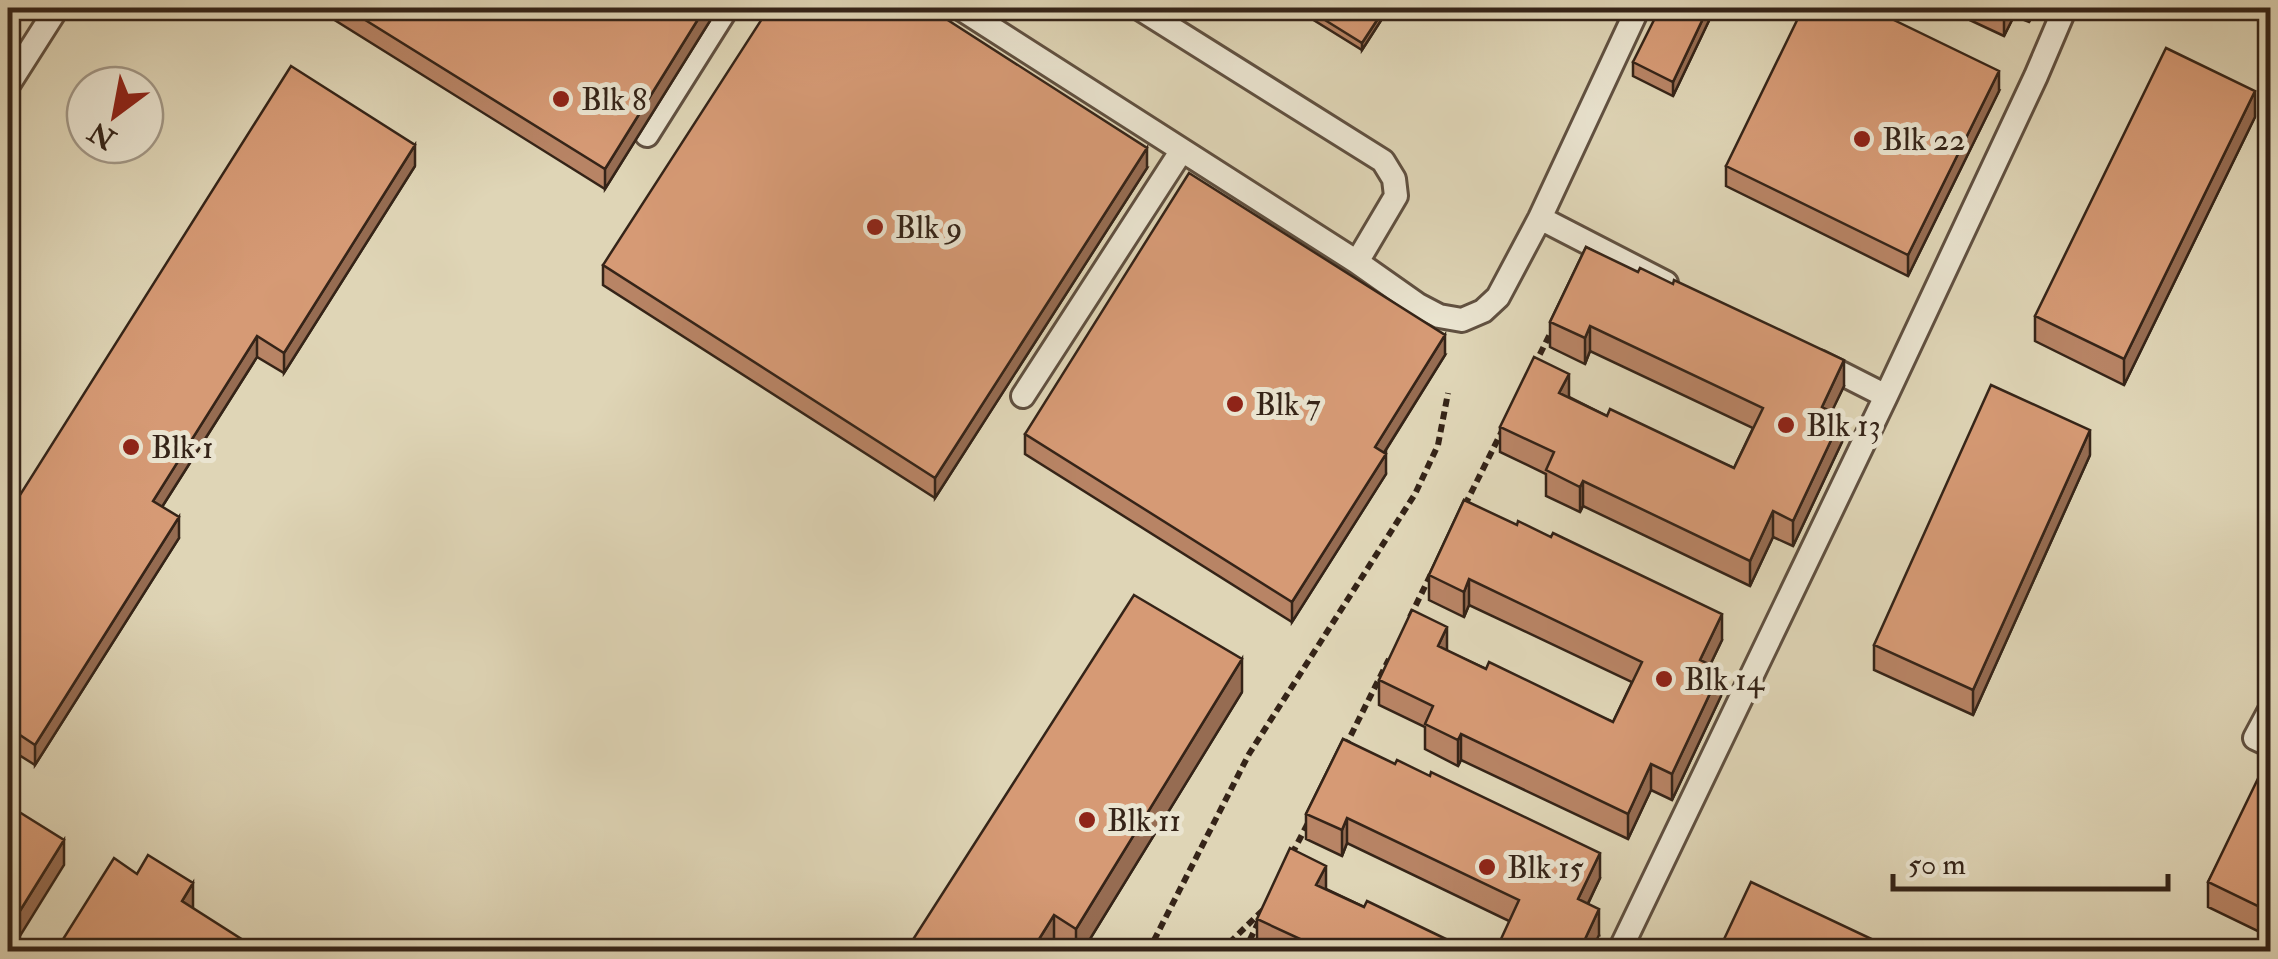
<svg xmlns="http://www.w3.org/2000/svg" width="2278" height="959" font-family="'IM FELL Double Pica',serif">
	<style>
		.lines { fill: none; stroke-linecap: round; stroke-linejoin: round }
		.service-casing { stroke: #605040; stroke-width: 28 }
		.path { stroke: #352418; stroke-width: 6; stroke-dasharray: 8 5; stroke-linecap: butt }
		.service { stroke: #eae4d0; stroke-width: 22 }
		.wall { fill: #b88465; stroke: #352418; stroke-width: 2.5 }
		.shaded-wall { fill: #966c52; stroke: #352418; stroke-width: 2.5 }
		.building { fill: #d69a75; stroke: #352418; stroke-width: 2.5 }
		.poi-dot { fill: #8f2418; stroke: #eae4d0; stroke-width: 4 }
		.labels { text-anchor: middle; stroke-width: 10; stroke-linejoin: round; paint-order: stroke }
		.poi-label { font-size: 32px; fill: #352418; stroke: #eae4d0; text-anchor: start }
	</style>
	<rect width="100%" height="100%" fill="#dfd5b6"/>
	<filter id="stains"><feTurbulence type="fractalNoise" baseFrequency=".002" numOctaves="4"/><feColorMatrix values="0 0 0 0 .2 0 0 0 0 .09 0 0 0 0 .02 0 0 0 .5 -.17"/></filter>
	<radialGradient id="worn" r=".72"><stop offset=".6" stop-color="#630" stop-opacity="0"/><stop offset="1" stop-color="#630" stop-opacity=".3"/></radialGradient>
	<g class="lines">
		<g class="service-casing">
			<path id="service" d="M960,8L1357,262L1418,305L1439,316L1462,320L1483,311L1498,297L1540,218L1638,8
				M1139,8L1383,161L1394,179L1396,196L1357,262
				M8,85L57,8
				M647,135L727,8
				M1540,218L1666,283
				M1819,362L1886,396
				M1023,396L1182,150
				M2270,710L2255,738L2270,745
				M1619,952L1886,396L2036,76L2065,8"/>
		</g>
		<path class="path" d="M1534,366L1553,328
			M1465,505L1502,431
			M1410,617L1431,574
			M1345,747L1389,659
			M1292,854L1309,821
			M1148,952L1249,754L1415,494L1438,445L1448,393
			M1220,952L1265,908
			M1244,952L1260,919"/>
		<use href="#service" class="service"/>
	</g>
	<path class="wall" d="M317,8H718L605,189L317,9Z
		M1315,8H1389L1362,50L1312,19V12Z
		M1715,8L1673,96L1633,76V62Z
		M1944,8H2036L2029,22L2014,16L2004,36Z
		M1999,91L1908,276L1726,186V166Z
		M2255,117L2124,385L2035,341V316Z
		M415,166L284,373L257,357L162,507L179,538L35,765L8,748V514Z
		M1147,168L935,498L603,285V265Z
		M1586,247L1844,386L1831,412L1842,442L1793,546L1773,537L1750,586L1583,506L1580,512L1546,496V474L1500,452V427L1569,397L1607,416L1734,468L1753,428L1590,351L1585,364L1550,347V322Z
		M1445,355L1384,453L1386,474L1292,622L1025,454V434Z
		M2090,455L1973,715L1874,670V645Z
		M1464,500L1722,640L1710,665L1721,696L1672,800L1651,790L1628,839L1461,760L1458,766L1425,749V727L1379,705V680L1447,651L1486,669L1613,722L1632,682L1469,605L1464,617L1429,600V575Z
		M1242,692L1082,952H1061L1054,947L905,952Z
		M1343,739L1600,878L1588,904L1599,935L1509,921L1347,843L1342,856L1306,839V814Z
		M2270,765V937L2208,907V882Z
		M1326,889L1364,907L1473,952H1273L1257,944V919Z"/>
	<path class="shaded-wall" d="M705,8H718L605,189V169Z
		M1385,8H1389L1362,50V43Z
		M1708,8H1715L1673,96V82Z
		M2008,8H2014V16L2004,36V16Z
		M2029,8H2036L2029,22Z
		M1999,71V91L1908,276V255Z
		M2255,91V117L2124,385V359Z
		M415,145V166L284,373V353Z
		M1147,148V168L935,498V478Z
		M1590,326V351L1585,364V338Z
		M1445,335V355L1375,467V447Z
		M257,336V357L153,521V501Z
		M1844,360V386L1822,432V407Z
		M1569,374V399L1559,393Z
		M1842,417V442L1793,546V521Z
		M2090,430V455L1973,715V690Z
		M1386,454V474L1292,622V602Z
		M1583,481V506L1580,512V487Z
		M1773,511V537L1750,586V561Z
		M179,517V538L35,765V745Z
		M1469,579V605L1464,617V592Z
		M1722,614V640L1700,686V660Z
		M1447,627V652L1438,646Z
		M1242,659V692L1082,952H1076V929Z
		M1721,670V696L1672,800V774Z
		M1461,734V760L1458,766V740Z
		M1651,764V790L1628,839V814Z
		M1347,818V843L1342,856V830Z
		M64,840V865L10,952H8V930Z
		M1600,853V878L1578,924V899Z
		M1326,866V891L1316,885Z
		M193,883V916L182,901Z
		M1599,909V935L1591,952H1579Z
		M1054,915V947L1052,952H1031Z"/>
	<path class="building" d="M346,8H705L605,169Z
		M769,8H929L1147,148L935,478L603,265Z
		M1315,8H1385L1362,43L1312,12Z
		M1660,8H1708L1673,82L1633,62Z
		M1803,8H1869L1999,71L1908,255L1726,166Z
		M1986,8H2008L2004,16Z
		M2166,48L2255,91L2124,359L2035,316Z
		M291,66L415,145L284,353L257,336L153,501L179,517L35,745L8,727V514Z
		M1189,173L1445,335L1375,447L1386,454L1292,602L1025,434Z
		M1586,247L1638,272L1640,268L1673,284L1674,280L1844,360L1822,407L1842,417L1793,521L1773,511L1750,561L1583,481L1580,487L1546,470L1554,452L1500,427L1534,357L1569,374L1559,393L1607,416L1610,409L1734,468L1763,408L1590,326L1585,338L1550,322Z
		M1991,385L2090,430L1973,690L1874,645Z
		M1464,500L1517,525L1518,521L1551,537L1553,533L1722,614L1700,660L1721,670L1672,774L1651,764L1628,814L1461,734L1458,740L1425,724L1433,706L1379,680L1412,610L1447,627L1438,646L1486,669L1489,662L1613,722L1642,662L1469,579L1464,592L1429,575Z
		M1134,595L1242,659L1076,929L1054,915L1031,952H905Z
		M1343,739L1395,764L1397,760L1430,776L1431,772L1600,853L1578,899L1599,909L1579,952H1495L1519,900L1347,818L1342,830L1306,814Z
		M2266,762L2270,765V912L2208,882Z
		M8,805L64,840L8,930V894L12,887L8,885Z
		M1290,848L1326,866L1316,885L1364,907L1367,901L1473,952H1308L1311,944L1257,919Z
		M148,855L193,883L182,901L262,952H55L114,858L137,874Z
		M1751,882L1899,952H1718Z"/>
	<g class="poi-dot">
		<circle cx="561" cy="99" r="10"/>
		<circle cx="1862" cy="139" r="10"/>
		<circle cx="875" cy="227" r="10"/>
		<circle cx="1235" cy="404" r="10"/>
		<circle cx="1786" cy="425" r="10"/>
		<circle cx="131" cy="447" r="10"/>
		<circle cx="1664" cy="679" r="10"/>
		<circle cx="1087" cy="820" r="10"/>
		<circle cx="1487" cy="867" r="10"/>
	</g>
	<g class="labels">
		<g class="poi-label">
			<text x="581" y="110">Blk 8</text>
			<text x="1882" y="150">Blk 22</text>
			<text x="895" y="238">Blk 9</text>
			<text x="1255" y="415">Blk 7</text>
			<text x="1806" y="436">Blk 13</text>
			<text x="151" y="458">Blk 1</text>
			<text x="1684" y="690">Blk 14</text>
			<text x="1107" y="831">Blk 11</text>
			<text x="1507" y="878">Blk 15</text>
		</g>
	</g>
	<rect width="2278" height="959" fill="none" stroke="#dfd5b6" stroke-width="40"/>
	<rect x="10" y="10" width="2258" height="939" fill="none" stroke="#352418" stroke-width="5"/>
	<rect x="20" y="20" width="2238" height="919" fill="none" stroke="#352418" stroke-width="2.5"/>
	<g transform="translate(115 115) rotate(212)"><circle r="48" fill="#eae4d0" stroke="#a29786" stroke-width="2.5"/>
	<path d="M0-8L18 38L0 25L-18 38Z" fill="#8f2418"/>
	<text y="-15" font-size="28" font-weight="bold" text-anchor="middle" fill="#352418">N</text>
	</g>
	<path d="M1893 874v15h275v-15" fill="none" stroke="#352418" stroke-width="5"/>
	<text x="1908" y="874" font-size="30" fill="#352418" stroke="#eae4d0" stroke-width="8" paint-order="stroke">50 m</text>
	<rect width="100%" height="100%" filter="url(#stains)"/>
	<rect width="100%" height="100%" fill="url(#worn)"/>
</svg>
